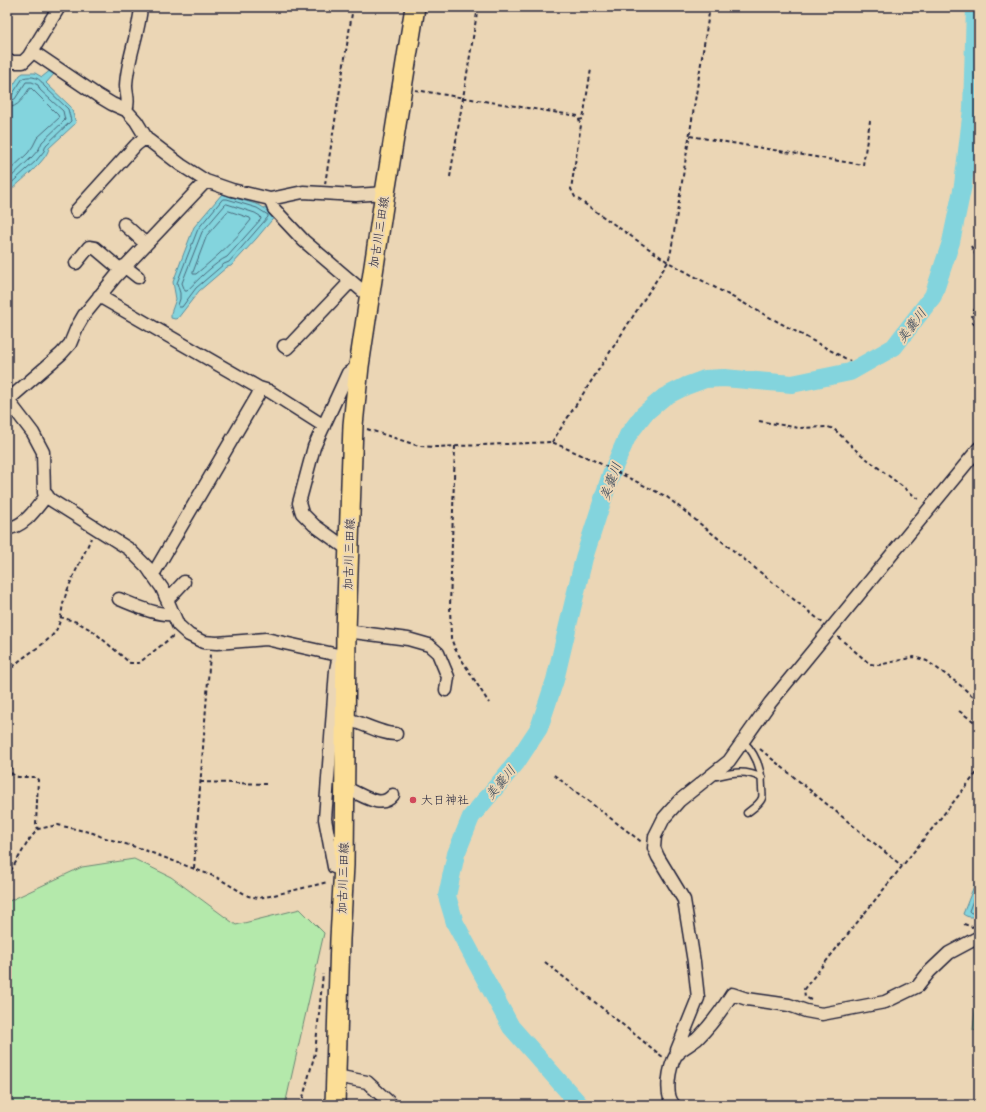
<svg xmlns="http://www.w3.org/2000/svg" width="986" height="1112" font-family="Mali,'Klee One',sans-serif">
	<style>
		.green { fill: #b4e9ab; stroke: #6b8673 }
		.water { fill: #83d4dd; stroke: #5c8d9c }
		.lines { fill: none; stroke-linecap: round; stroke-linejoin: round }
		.shore { stroke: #49697c; stroke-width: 1 }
		.river { stroke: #83d4dd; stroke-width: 18 }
		.service-casing { stroke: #22223b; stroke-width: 9 }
		.minor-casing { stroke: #22223b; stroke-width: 15 }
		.primary-casing { stroke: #22223b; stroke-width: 22 }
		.path { stroke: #22223b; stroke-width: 2; stroke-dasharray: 4 3; stroke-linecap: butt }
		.service { stroke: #ebd6b5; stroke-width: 6 }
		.minor { stroke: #ebd6b5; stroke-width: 12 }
		.primary { stroke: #fcde96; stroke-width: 19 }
		.poi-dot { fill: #d1495b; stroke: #ebd6b5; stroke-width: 1.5 }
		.labels { text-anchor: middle; stroke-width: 4; stroke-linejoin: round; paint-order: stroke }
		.street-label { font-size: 12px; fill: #22223b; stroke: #ebd6b5 }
		.poi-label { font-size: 12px; fill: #22223b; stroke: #ebd6b5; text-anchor: start }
		.water-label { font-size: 13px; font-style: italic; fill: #35465b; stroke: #ebd6b5 }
	</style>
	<rect width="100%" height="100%" fill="#ebd6b5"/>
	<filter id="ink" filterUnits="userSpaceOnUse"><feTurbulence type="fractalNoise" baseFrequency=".025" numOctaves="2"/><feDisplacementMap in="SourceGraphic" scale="8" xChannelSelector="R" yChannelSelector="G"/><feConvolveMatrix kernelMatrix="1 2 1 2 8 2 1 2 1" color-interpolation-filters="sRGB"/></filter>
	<g filter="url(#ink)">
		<path class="green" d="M134,859L171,877L236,925L300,909L324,933L285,1105H7V902L82,867Z
			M979,972V1031L973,1030Z"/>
		<path class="water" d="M52,69L55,73L46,83L71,107L76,123L49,148C47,161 19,182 9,192L7,189V95L20,75L23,73H35L42,77Z
			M222,194L259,205L276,215L256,239L231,266L227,267L199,291L178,318L175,319L171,318V313L176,299L173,282L192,232L194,227Z
			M979,873V914C974,918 968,918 963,914Z"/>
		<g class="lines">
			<path class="shore" d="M7,97L12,95L23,78C32,75 41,78 44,86L68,109L71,121L46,145L44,151L36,161L7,187
				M7,102L15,99L26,82H32L38,85L40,90L63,111L65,120L42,142L39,149L32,157L7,181
				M7,108C19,107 23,98 29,89L31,88L58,115L59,118L37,138L33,146L28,153L7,173
				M223,199H227L257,208L268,215V217L229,262L224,264L196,288L182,307H179L178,305L180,299V293L177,283L196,234L198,229Z
				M227,204L255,213L260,216L261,219L227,257C217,261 195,282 187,291H185L182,283L202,232L225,205Z
				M229,211L250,218L251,220C235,241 216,257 196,274H193V272L207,235L227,212Z
				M979,884L969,911L971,913L979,911"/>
			<path class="river" d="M580,1105L511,1027L455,923L447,896L456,854L471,817L516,763L539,728L555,680L584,558L611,474L628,435L644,414L664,397L686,386L705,379L724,378L792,384L850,372L894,347L933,296L951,242L963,185L972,109L975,7"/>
			<g class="service-casing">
				<path id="service" d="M743,741C756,754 762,770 762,788C762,791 763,795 762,798C760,804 752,809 747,813
					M714,774L717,776C734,772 746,770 762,778"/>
			</g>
			<g class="minor-casing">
				<path id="minor" d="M32,51L97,95L112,104L126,110L136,121L147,139L181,165L206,181L232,190L270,199L303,192L356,195L385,193
					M7,62H23L29,56L59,7
					M126,110C130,101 126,95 126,86C127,59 139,34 141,7
					M270,199L274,209L304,241L365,293L370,294
					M76,211L136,145L146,137
					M124,224L146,244
					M76,263L89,247L95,248L121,270
					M124,266L138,277
					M99,296L259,388L269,391L324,426
					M284,346L287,348L293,342L351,281
					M7,399L33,433L43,452L44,493L51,500L129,549L147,567L162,588L178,625L189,635L203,642L217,643L266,639L347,657
					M8,400L61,354L70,344L77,327L84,315L116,276L206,181
					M7,528C24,528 37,507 47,495
					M349,549L343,546L314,525L302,513L299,503L314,447L348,373L359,366
					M151,573L155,571L258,395L259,388
					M166,598L171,596L184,582
					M119,599C134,605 157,616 173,614
					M346,631L408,639L429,645L438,653L448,677L446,690
					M339,655L336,670L325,819L334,867L343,870
					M346,719C361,722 383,735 396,734
					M345,788C361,793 380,811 393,795
					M679,1053L677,1050L698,998L694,962L684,900L658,857L654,848L655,836L664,818L679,801L729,761L770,703L979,448
					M336,1076L367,1082L392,1105
					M674,1105C664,1095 669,1067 676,1055C681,1048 692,1044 698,1038C711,1025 722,1010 732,994L747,999L789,1005L806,1011L822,1014L885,1002L918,986L929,972L949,953L979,937"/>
			</g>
			<g class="primary-casing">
				<path id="primary" d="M335,1105L340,939L344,865L346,631L353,425L359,366L385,193L415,7"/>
			</g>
			<path class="path" d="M415,90L578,116L581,125L571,189L575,197L668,262L850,361
				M579,120L583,119L591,69
				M690,136L863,165L870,121
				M450,177L478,7
				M325,184L353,7
				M971,246L979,261
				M979,303L972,314L973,323L979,328
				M759,421L799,428L828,427L834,429L858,452L921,501
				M367,429L419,446L436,447L552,442L595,461L667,497L823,623
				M552,442L668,262L671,251L710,7
				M455,446L450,606L451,638L455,649L489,703
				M60,617L77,622L93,631L130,663H139L173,636
				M838,637L870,664L879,665L914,657L927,661L960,685L979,702
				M7,680C9,660 43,649 55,632C62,622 61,608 65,597C72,576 83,558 91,538
				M959,711L979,725
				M760,749L902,866
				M7,752L12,774L18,777H36L38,780L36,824L38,829
				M554,775L643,843
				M200,782L266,784
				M194,868L210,654
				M7,877L29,840L38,829L58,825L93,833L102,837L139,848L216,877L248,896L258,898L270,896L328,882
				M964,924L972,927L979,923
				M545,962L664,1058
				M811,1000L805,997L804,989L979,770
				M301,1105L315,1053L323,974"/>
			<use href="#service" class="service"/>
			<use href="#minor" class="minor"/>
			<use href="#primary" class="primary"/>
		</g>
	</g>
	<circle class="poi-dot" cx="413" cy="800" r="4"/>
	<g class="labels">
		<g class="street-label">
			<text transform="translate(379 232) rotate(-81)" y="4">加古川三田線</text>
			<text transform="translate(349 554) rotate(-88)" y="4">加古川三田線</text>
			<text transform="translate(343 878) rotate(-88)" y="4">加古川三田線</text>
		</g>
		<g class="poi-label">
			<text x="421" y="804">大日神社</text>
		</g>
		<g class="water-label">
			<text transform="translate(911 325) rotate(-52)" y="5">美嚢川</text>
			<text transform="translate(610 481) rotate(-70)" y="5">美嚢川</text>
			<text transform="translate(500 782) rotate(-50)" y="5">美嚢川</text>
		</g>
	</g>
	<rect width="986" height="1112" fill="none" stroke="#ebd6b5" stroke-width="24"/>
	<rect x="12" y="12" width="962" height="1088" fill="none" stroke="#22223b" stroke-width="1.5" filter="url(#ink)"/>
</svg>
